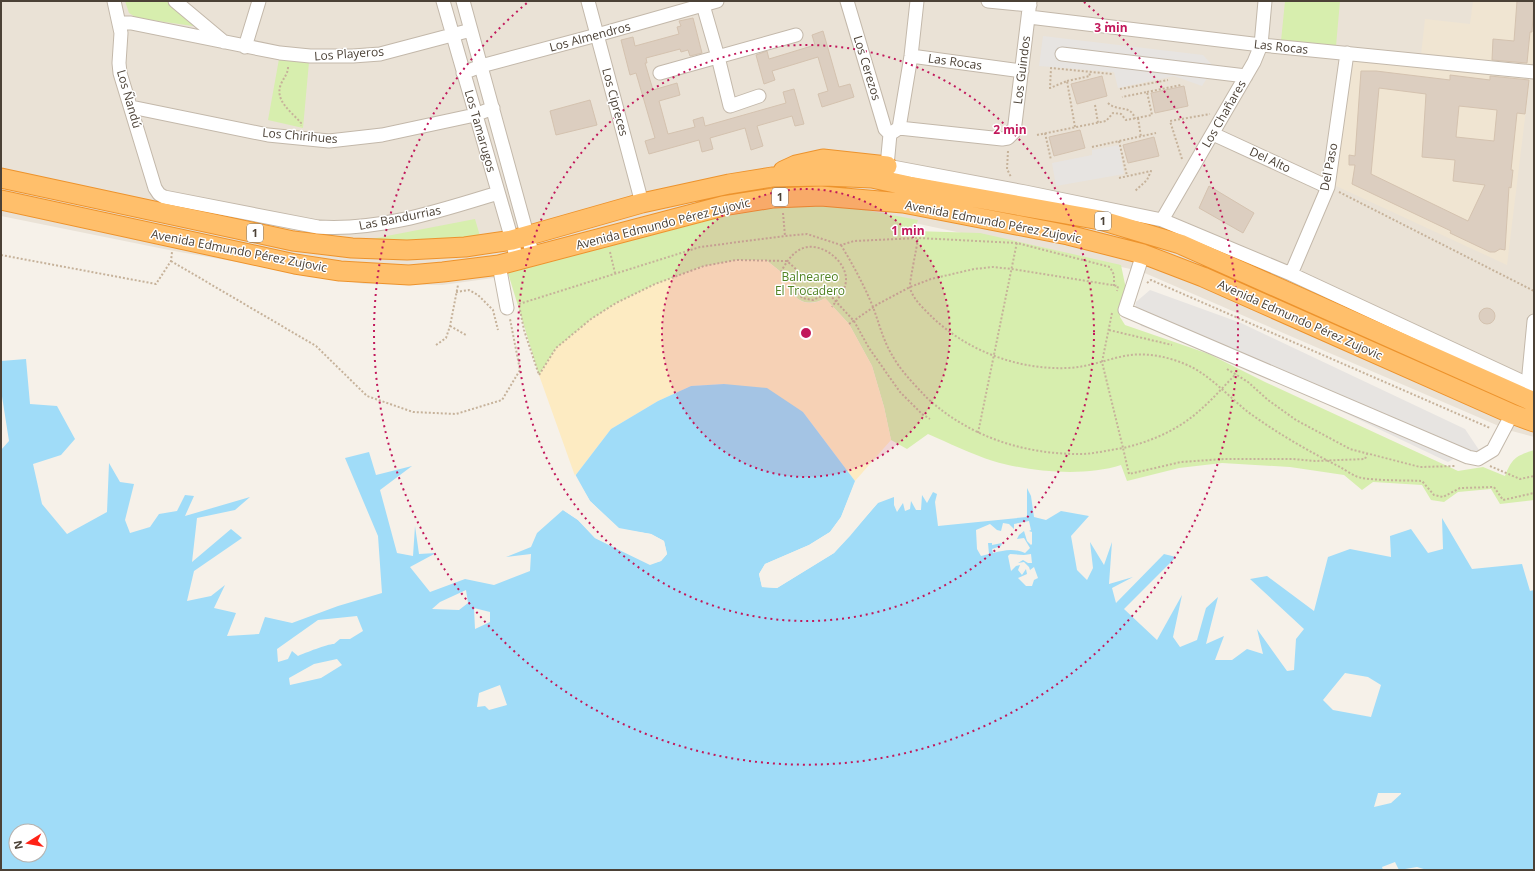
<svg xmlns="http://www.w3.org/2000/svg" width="1535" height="871" font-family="'Open Sans',sans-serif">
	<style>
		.residential { fill: #eae2d6 }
		.education { fill: #f0e5d2 }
		.green { fill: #d7eeae }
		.sand { fill: #fdebc2 }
		.parking { fill: #e7e4e1 }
		.water { fill: #a0dcf8; fill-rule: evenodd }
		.pier { fill: #f6f1e9 }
		.building { fill: #dccec0; stroke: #d4c2af; fill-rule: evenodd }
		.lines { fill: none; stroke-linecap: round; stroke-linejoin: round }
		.minor-casing { stroke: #c3b8aa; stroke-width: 15 }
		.highway-casing { stroke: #ed932c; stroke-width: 21 }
		.path { stroke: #c6b29a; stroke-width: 2; stroke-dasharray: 2 2; stroke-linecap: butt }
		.minor { stroke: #fff; stroke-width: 13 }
		.highway { stroke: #ffbf6b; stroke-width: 19 }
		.ring { fill: none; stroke: #c2185b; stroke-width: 2; stroke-dasharray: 2 4 }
		.labels { text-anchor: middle; stroke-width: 3; stroke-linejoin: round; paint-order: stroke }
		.shield { fill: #fff; stroke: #817a72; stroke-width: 1 }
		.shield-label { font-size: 11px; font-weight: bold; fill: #4b4136 }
		.street-label { font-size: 12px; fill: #4b4136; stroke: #fff }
		.park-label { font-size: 12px; fill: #508323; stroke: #fff }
		.centre { fill: #c2185b; stroke: #fff; stroke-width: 2 }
		.ring-label { font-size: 12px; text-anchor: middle; font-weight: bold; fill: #c2185b; stroke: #fff; stroke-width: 3; stroke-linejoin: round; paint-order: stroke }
	</style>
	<rect width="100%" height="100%" fill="#f6f1e9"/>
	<path class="residential" d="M1,1H1534V437L1508,430L1140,271L820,203L783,206L725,215L508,276L442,285L364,284L174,251L1,216Z"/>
	<path class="education" d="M1473,1H1534L1533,63L1528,67L1421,55L1425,19L1470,24Z
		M1354,60L1530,77L1507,265L1334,185Z"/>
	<path class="green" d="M125,1H167L200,27L137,18L129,13Z
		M1285,1H1340L1336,46L1281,41Z
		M279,59L309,62L303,128L268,120Z
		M820,204L860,209L918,220L914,231L980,233L1121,265L1126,289L1120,317L1125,325L1209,354L1265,382L1458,471L1483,467L1505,476C1512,458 1516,456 1534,450V500L1500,504L1491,489L1458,492L1444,502L1431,500L1422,485L1373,482L1362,490L1344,475L1290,467L1222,463L1179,468L1127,481L1121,465C1084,477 1030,472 993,461C971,454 949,443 928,434L907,449L891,440L884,407L872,366L849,324L825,298C814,305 798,305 792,291C790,287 791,280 791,275L781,272L766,260L704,266L681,275L556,348L539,375L508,273L725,216L783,206Z
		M475,219L480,236L420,241L366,240Z"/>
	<path class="sand" d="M736,260H766L781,272L791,275C791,280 790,287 792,291C798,305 814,306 825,298L849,324L872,366L884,407L891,440L855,481L803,412L725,384L691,386L658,401L611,429L575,476L539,375L556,348L591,319L616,303L655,284L704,266Z"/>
	<path class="parking" d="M1043,36L1203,55L1214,67L1202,86L1174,76L1118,88L1114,72L1039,66Z
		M1119,145L1124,174L1056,186L1052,163L1092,155V150Z
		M1150,290L1241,323L1465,429L1481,453L1455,458L1448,462L1215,351L1141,326L1134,315L1136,302Z"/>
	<path class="water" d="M26,359L30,404L57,406L75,439L61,455L33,464L42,504L67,534L107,512L109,463L120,482L134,484L125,520L130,533L150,527L159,514L177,511L185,495L194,496L185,516L250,497L235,510L197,518L192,562L231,529L242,538L194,571L187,601L211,596L225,585L214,608L236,613L227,636L259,634L265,617L292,623L338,606L382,593L378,536L345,458L369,452L376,475L412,466L380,490L397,553L413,556L415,526L419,554L436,553L410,567L430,592L465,579L494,585L530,571L531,554L506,557L531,547L537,533L563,510L578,520L595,538L650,564L661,561L667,554L664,541L651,534L619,529L590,501L575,476L611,429L658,401L691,386L724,384L767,388L803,412L855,481L841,517L830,532L809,545L765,564L759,574L762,587L777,588L834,553L878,503L894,497V505L897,512L903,503L905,511L910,509L911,501L916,510H921L922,495L927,503L933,492L937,494L935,502L938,526L1027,517V488L1031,496L1034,517L1046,520L1061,511L1089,516L1071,536L1077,570L1087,580L1093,568L1090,542L1104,565L1112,542L1109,584L1133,577L1112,588L1116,603L1164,554L1176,557L1124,609L1157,640L1182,595L1173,637L1180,647L1197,640L1206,608L1218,597L1206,644L1224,636L1215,660H1232L1247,649L1263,654L1257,629L1287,671L1294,670L1296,639L1304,629L1250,579L1267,576L1314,611L1328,557L1350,549L1391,557L1390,536L1411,529L1428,553L1443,549L1442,518L1472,569L1522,564L1530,591L1534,590V870H1427L1417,867L1399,870L1395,862L1382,867L1383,870H1V450L9,441L1,390V361ZM1029,521L1031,530L1029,531L1032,532V544L1031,545L1027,541L1024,531L1019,535L1017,539L1024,538L1030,548L1025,553C1013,548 1005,550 993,553L992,549L1001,546L1002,543L992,545V543H988L989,554L981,556L977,549L976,530L990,524L997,530L1001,531L1003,523L1009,524L1014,529V524ZM1010,554L1024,555L1031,554L1032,563H1028L1023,560L1018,563L1024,562L1029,567L1031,573L1030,570L1034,567L1038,578L1034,580L1032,586H1026L1018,578L1027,574L1026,569L1022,575L1018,570L1020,565L1016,566L1011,571L1008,556ZM466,590L468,603L459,610L432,609L440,602ZM474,608L490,612V622L475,629ZM357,616L363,631L350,639H340L334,644C327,644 305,653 298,656L292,651L288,659L278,662L277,649L318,620ZM337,659L342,665L321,678L290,685L289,678L314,664ZM1345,673L1368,677L1381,685L1371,717L1333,710L1323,700ZM500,685L507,705L489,710L485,706L477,707L479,693ZM1378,793H1401V794L1391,803L1374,807ZM16,831H40V855H16Z"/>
	<path class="pier" d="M575,474L590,501L619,528L651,534L664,541L667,554L661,561L650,565L615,548L595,538L578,520L563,510V508L579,519L596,536L650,562L660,559L665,553L662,543L650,536L618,530L589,502L574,477Z
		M856,480L857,482L843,518L832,533L810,547L766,565L761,575L764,585L776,586L832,552L877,501L880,500L850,536L834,553L777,588L762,587L759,574L765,564L809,545L830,532L841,517Z"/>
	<path class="building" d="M1517,1H1534L1532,32H1530L1527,63L1492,60L1493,39L1514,41Z
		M693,18L702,53L690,56L688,50L681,52L680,49L646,58L647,63H645L653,90L677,83L680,95L659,101L668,134L695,127L693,120L703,117L705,126L786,103L783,92L794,89L804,124L795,126L792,116L757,126L763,146L751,150L745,128L710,138L713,149L702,152L699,140L649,154L645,141L655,138L636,73L630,75L621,40L633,37L635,46L679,34L677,27L681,26L679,21Z
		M823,31L839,87L850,84L854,97L822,107L818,94L828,91L818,57L772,71L775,80L764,84L756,55L767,51L769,59L815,45L812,35Z
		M1361,71H1376L1450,80V75L1490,80V76L1529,80L1525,114L1517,113L1511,170H1513L1511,188L1509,187L1505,250L1500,249L1495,252H1490L1450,233L1451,231L1352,184L1355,165H1349V155L1355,156ZM1379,88L1426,94L1422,157L1455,160L1453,181L1485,185L1468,221L1371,174ZM1459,106L1497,110L1494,141L1456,137Z
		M1102,76L1107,96L1077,104L1071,84Z
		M1184,86L1188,106L1155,113L1151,93Z
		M590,100L597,125L556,135L550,111Z
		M1080,130L1085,148L1054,156L1049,137Z
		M1154,137L1159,156L1128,163L1123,145Z
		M1209,186L1254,213L1243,233L1199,208Z
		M1479 316a8 8 0 1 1 16 0a8 8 0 1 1-16 0Z"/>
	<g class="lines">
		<g class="minor-casing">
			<path id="minor" d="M114,1L121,33L119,63L120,73L155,188L159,194L164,197L318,227C380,231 439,211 498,193
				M175,1L224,42
				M443,1L512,240L517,261
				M463,1L533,256
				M588,1L642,203
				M847,1L885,129L890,134
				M917,1L911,56L899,128L890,134L887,166L1025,192L1162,220L1291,274L1534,387
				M988,1L1030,5
				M703,5L718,57L730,106L759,96
				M1029,17L1261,45L1534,72
				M120,23H131L280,53L310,56H353L380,54L471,30
				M245,47L259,1
				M1062,54L1246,76
				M911,56L1022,71
				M463,73L481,66L597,35L717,1
				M660,73L796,35
				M131,107L268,135L329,141L382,135L475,115L493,108
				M899,128L1002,139L1008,138L1014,132L1030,1
				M1213,134L1328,187
				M1162,220L1254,62L1261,45L1265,1
				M1143,254L1125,310L1468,457L1478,459L1493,450L1512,414
				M499,265L507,308
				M1291,274L1328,187L1347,53
				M1528,384L1534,321"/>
		</g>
		<g class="highway-casing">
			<path id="highway" d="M783,171L796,165L823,159L887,166
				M1,178L293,241L352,248L407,250L465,247L512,240L642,203L729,184L772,177L824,176L872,178L909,186L1100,220L1180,244L1534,402
				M1,200L295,264L340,271L409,275L443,272L499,265L723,206L773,198L821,196L903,203L1068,235L1143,254L1203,277L1512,414L1534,422"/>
		</g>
		<path class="path" d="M288,67C288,74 284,77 281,84C274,101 292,112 301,123V126
			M1067,81L1090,76L1089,72
			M1120,89L1168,80
			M1147,92L1181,85
			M1108,103C1117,112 1131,104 1135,119
			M1095,105L1098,123
			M1138,118L1141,137
			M1075,127L1067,81L1050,88L1051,68L1112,74
			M1045,133L1051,160
			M1037,135L1106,121L1113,113L1121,114L1126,120L1152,115L1147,92L1122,97
			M1119,141L1127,176
			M1092,147L1156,133
			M1008,151L1007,169L1011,177
			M1182,159L1170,121L1210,114
			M1119,178L1151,171L1147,180L1135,191
			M1339,192L1534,291
			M783,213L785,236
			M841,245C853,265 864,285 873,307C879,323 883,340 892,355C900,370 914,384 926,397C969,437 1025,455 1084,454C1097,453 1110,450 1123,448L1129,474L1181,462L1224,459H1293L1315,461L1365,459L1367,454
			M610,252L615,273
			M1,255L156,284L171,261L172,252
			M171,261L316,346L367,396L413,412L456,414L502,400L520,370L510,319
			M781,272C785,264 792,253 801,249C819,240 846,260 846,279C846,291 838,298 832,307
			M1147,283L1151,280L1490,428
			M1114,286V275L1110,267L1017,243L918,238C917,247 909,283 910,288C913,299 923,308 931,316C967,351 1018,370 1068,368C1088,367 1105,360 1124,356C1144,352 1166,356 1185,364C1209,374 1228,396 1248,412C1277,433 1308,451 1340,467C1347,471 1355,477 1362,478C1382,481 1403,480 1422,481L1434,495L1443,497L1460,488L1494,487L1503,500L1534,493
			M456,292L469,290L478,295L493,310L498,330
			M519,304L700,247L785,236L807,234L841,245L854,241L918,238
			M520,310L524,330L539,375L556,348L591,319L616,303L655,284L704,266L736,260L787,261L797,270L794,286L802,298L813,300L828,293L854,321L869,348L900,392L922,414L930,419
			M1112,313L1102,362L1123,448C1150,442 1178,430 1199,411C1212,400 1224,386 1236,374
			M849,324L878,304L910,287L931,279L974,269L993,267L1012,269L1118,286L1117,291
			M450,326L466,335
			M1109,330L1172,345
			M436,345L446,338L450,326L458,285
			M1227,369L1248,382L1268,400L1296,420L1350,449L1420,467L1456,466
			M978,433L1017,242
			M1490,466L1520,479L1534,476"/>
		<use href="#minor" class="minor"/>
		<use href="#highway" class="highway"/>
	</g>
	<circle cx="806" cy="333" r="144" fill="#c2185b" fill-opacity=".12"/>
	<g class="ring">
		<circle cx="806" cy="333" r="144"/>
		<circle cx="806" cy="333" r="288"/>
		<path d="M1084 2A432 432 0 1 1 528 2"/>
	</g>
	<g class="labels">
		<g class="shield">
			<rect x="772" y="188" width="16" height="18" rx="3"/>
			<rect x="1095" y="212" width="16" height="18" rx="3"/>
			<rect x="247" y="224" width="16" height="18" rx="3"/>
		</g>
		<g class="shield-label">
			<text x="780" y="201">1</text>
			<text x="1103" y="225">1</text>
			<text x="255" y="237">1</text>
		</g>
		<g class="street-label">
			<text transform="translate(590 37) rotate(-15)" y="4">Los Almendros</text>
			<text transform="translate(1281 47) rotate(6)" y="4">Las Rocas</text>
			<text transform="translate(349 54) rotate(-4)" y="4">Los Playeros</text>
			<text transform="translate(955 62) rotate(8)" y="4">Las Rocas</text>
			<text transform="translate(867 68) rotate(73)" y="4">Los Cerezos</text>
			<text transform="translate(1022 70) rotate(-83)" y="4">Los Guindos</text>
			<text transform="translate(129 99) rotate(74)" y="4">Los Ñandú</text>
			<text transform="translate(615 102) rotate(75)" y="4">Los Cipreces</text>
			<text transform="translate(1224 114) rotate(-60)" y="4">Los Chañares</text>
			<text transform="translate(480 131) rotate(74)" y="4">Los Tamarugos</text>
			<text transform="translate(300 136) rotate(5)" y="4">Los Chirihues</text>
			<text transform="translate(1270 160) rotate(25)" y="4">Del Alto</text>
			<text transform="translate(1329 167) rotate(-79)" y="4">Del Paso</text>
			<text transform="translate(400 218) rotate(-11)" y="4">Las Bandurrias</text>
			<text transform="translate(993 222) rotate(11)" y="4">Avenida Edmundo Pérez Zujovic</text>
			<text transform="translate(663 224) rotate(-14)" y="4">Avenida Edmundo Pérez Zujovic</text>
			<text transform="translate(239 251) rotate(11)" y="4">Avenida Edmundo Pérez Zujovic</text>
			<text transform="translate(1300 320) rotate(24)" y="4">Avenida Edmundo Pérez Zujovic</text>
		</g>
		<g class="park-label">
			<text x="810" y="281">Balneareo<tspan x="810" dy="14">El Trocadero</tspan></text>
		</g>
	</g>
	<circle cx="806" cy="333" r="6" class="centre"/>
	<g class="ring-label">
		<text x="1111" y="32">3 min</text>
		<text x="1010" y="134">2 min</text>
		<text x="908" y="235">1 min</text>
	</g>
	<rect width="1535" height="871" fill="none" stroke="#4b4136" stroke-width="4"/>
	<g transform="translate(28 843) rotate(259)"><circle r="19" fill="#ffffff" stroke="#b7b3af"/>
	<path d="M0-3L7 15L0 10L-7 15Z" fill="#ff2317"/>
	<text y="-6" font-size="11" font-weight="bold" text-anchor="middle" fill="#4b4136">N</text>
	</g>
</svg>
